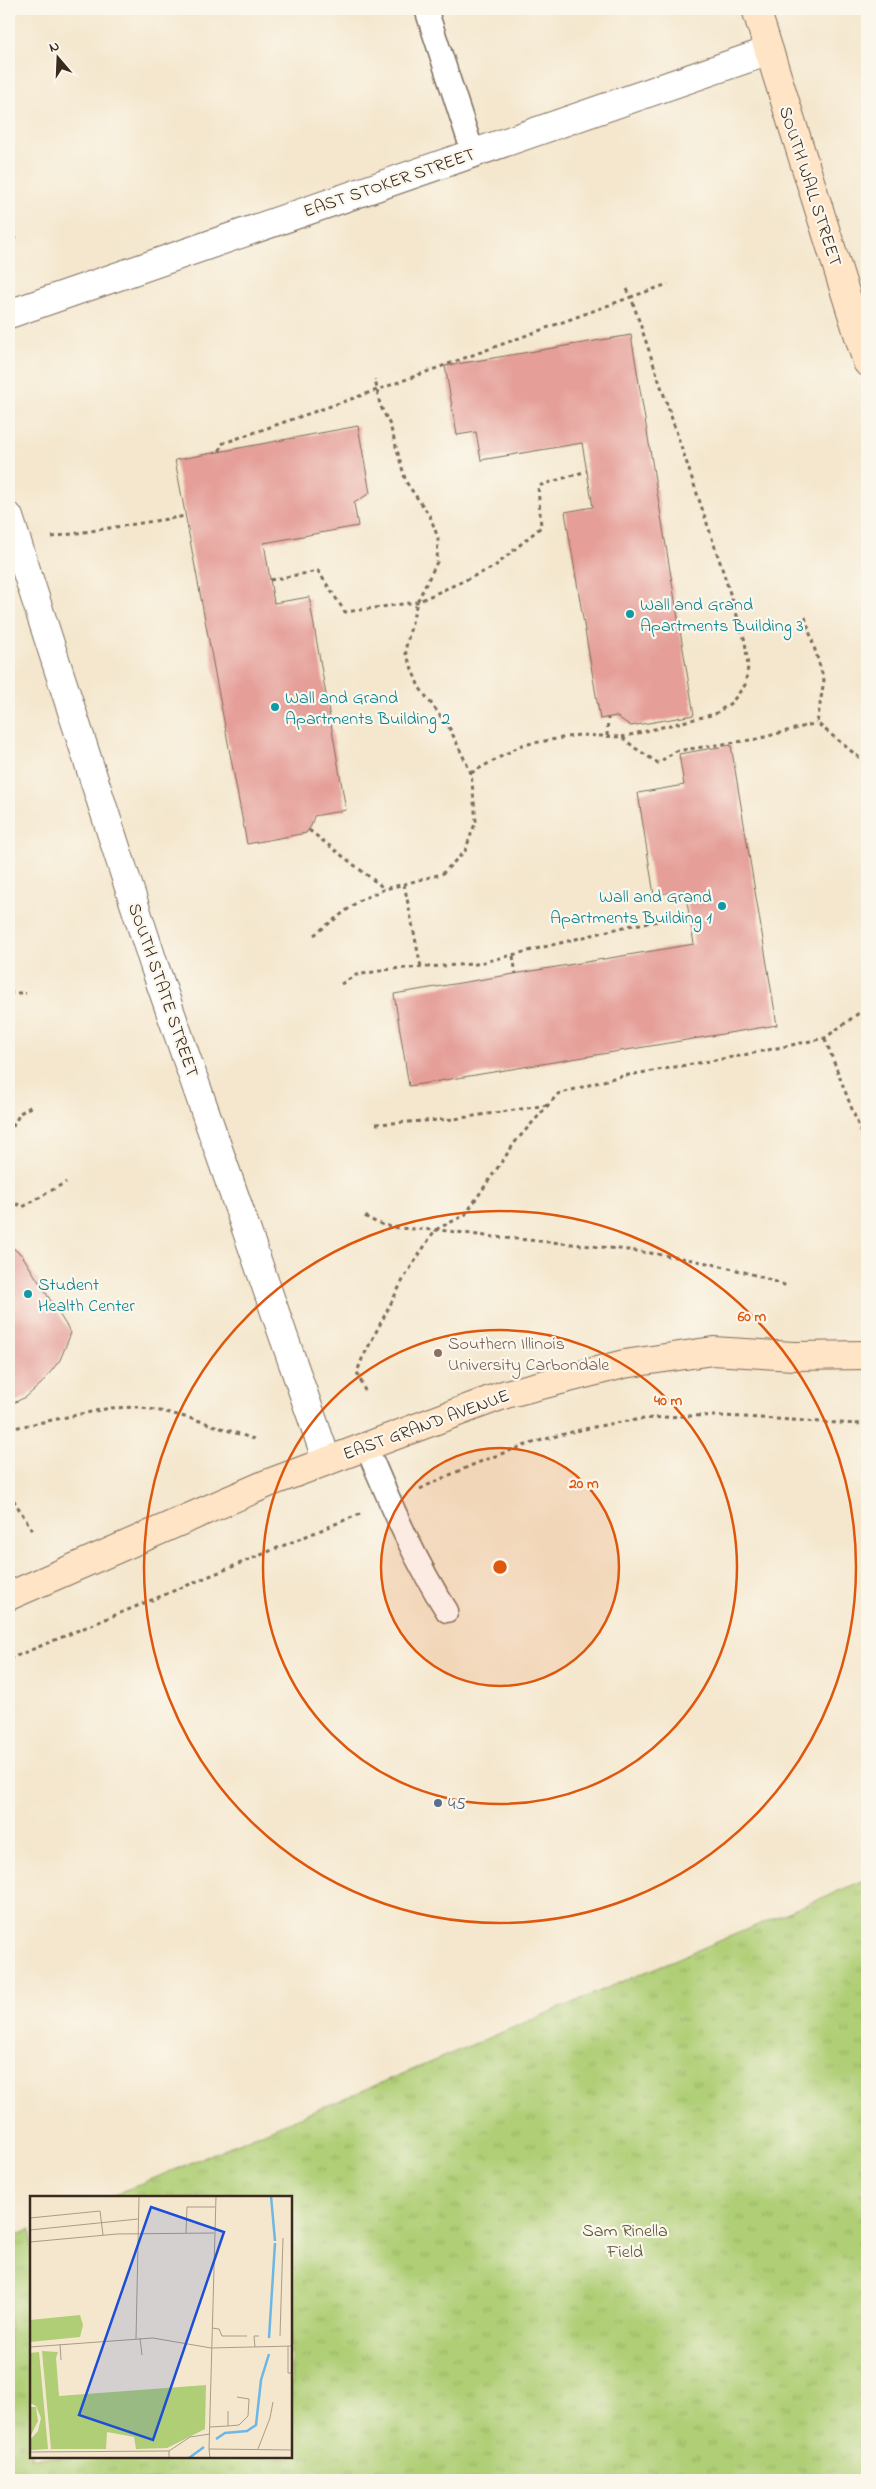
<svg xmlns="http://www.w3.org/2000/svg" width="876" height="2489" font-family="'Indie Flower',sans-serif">
	<style>
		.park { fill: url(#park-tufts); stroke: #757c4a }
		.building { fill: #e59e98 }
		.lines { fill: none; stroke-linecap: round; stroke-linejoin: round }
		.service-casing { stroke: #7c6c5c; stroke-width: 25 }
		.minor-casing { stroke: #7c6c5c; stroke-width: 30 }
		.secondary-casing { stroke: #7c6c5c; stroke-width: 30 }
		.path { stroke: #7c6c5c; stroke-width: 3; stroke-dasharray: 4 4; stroke-linecap: butt }
		.service { stroke: #fff; stroke-width: 22 }
		.minor { stroke: #fff; stroke-width: 28 }
		.secondary { stroke: #ffe4c6; stroke-width: 28 }
		.ring { fill: none; stroke: #df570d; stroke-width: 2.5 }
		.culture-dot { fill: #0f9aa8; stroke: #fbf7ec; stroke-width: 2 }
		.education-dot { fill: #8d6e63; stroke: #fbf7ec; stroke-width: 2 }
		.service-dot { fill: #5c6f8a; stroke: #fbf7ec; stroke-width: 2 }
		.labels { text-anchor: middle; stroke-width: 4.5; stroke-linejoin: round; paint-order: stroke }
		.street-label { font-size: 18px; fill: #3b2a1e; stroke: #fbf7ec }
		.culture-label { font-size: 18px; fill: #0d838f; stroke: #fbf7ec; text-anchor: start }
		.education-label { font-size: 18px; fill: #785e54; stroke: #fbf7ec; text-anchor: start }
		.service-label { font-size: 18px; fill: #4e5e75; stroke: #fbf7ec; text-anchor: start }
		.park-label { font-size: 18px; fill: #585334; stroke: #fbf7ec }
		.inset-river { fill: none; stroke: #6db6e5; stroke-width: 2.5 }
		.inset-road { fill: none; stroke: #aa9b88; stroke-width: 1 }
		.view { fill: #1d4ed8; fill-opacity: 0.15; stroke: #1d4ed8; stroke-width: 2.5 }
		.inset-edge { fill: none; stroke: #3b2a1e; stroke-width: 2.5 }
		.centre { fill: #df570d; stroke: #fbf7ec; stroke-width: 2.5 }
		.ring-label { font-size: 15px; text-anchor: middle; font-weight: bold; fill: #df570d; stroke: #fbf7ec; stroke-width: 4.5; stroke-linejoin: round; paint-order: stroke }
	</style>
	<defs>
		<pattern id="park-tufts" width="24" height="20" patternUnits="userSpaceOnUse" patternTransform="scale(1.25)"><rect width="24" height="20" fill="#afce75"/><path d="M3 7l-1-3M5 7V3M7 7l1-3M15 17l-1-3M17 17v-4M19 17l1-3" fill="none" stroke="#97b165"/></pattern>
	</defs>
	<rect width="100%" height="100%" fill="#fbf7ec"/>
	<filter id="ink" filterUnits="userSpaceOnUse"><feTurbulence type="fractalNoise" baseFrequency=".02" numOctaves="2"/><feDisplacementMap in="SourceGraphic" scale="10" xChannelSelector="R" yChannelSelector="G"/><feConvolveMatrix kernelMatrix="1 2 1 2 8 2 1 2 1" color-interpolation-filters="sRGB"/></filter>
	<filter id="wash" filterUnits="userSpaceOnUse"><feTurbulence type="fractalNoise" baseFrequency=".0096" numOctaves="4" result="noise"/><feDisplacementMap in="SourceGraphic" scale="20" xChannelSelector="R" yChannelSelector="G"/><feGaussianBlur stdDeviation="1.12" result="paint"/><feColorMatrix in="noise" values="0 0 0 0 0 0 0 0 0 0 0 0 0 0 0 0 0 1.4 0 .05"/><feComposite in="paint" operator="in"/></filter>
	<g filter="url(#wash)">
		<rect width="100%" height="100%" fill="#f4e7ce"/>
		<path class="park" d="M867,1879V2480H9V2239L31,2229V2458H291V2198H107Z"/>
		<g id="blocks">
			<path class="building" d="M631,335L694,715L631,726L616,716L600,719L565,512L593,507L582,443L481,460L476,432L457,435L445,366Z
				M358,426L370,493L354,503L358,526L264,543L274,603L309,597L346,810L314,816L311,826L306,833L247,844L175,460Z
				M731,745L777,1025L409,1086L394,994L694,944L685,890L654,895L638,793L684,785L679,754Z
				M9,1245L22,1255L71,1333L60,1360L41,1384L26,1397L9,1405Z"/>
		</g>
	</g>
	<g filter="url(#ink)">
		<use href="#blocks" fill-opacity="0" stroke="#7c6c5c" stroke-width="1"/>
		<g class="lines">
			<g class="service-casing">
				<path id="service" d="M426,9L473,153
					M366,1446C390,1502 414,1560 447,1611"/>
			</g>
			<g class="minor-casing">
				<path id="minor" d="M9,314L769,51
					M9,517L154,965L327,1461"/>
			</g>
			<g class="secondary-casing">
				<path id="secondary" d="M756,9L867,362
					M9,1596L266,1484L506,1394L624,1364L713,1351L794,1356L867,1355"/>
			</g>
			<path class="path" d="M9,247L16,236
				M627,289L631,297L668,284
				M220,451L221,444L377,390L631,297L721,565L745,641L748,667L745,685L732,702L715,714L622,737
				M52,537L186,516
				M270,580L318,571L345,612L417,602L494,567L541,527L538,486L587,471
				M805,617L824,680L817,723L867,764
				M607,736L608,718
				M471,773L522,745L579,735L622,737L635,748L658,763L676,751L757,739L817,723
				M309,830L385,889
				M404,884L421,967
				M314,935L360,900L385,889L442,874L465,851L476,821L471,773L450,729L419,687L405,651L417,602L437,562L438,538L430,516L406,482L390,425L380,405L375,379
				M513,956L516,974
				M341,984L356,975L391,969L476,964L628,926L689,916
				M9,993H26
				M825,1039L867,1148
				M376,1124L454,1119L548,1105
				M9,1134L20,1113L34,1105
				M9,1200L23,1207L66,1182
				M365,1216C387,1231 409,1228 435,1230C455,1231 475,1235 495,1237C589,1246 699,1252 787,1286
				M365,1391L357,1372L362,1359L404,1278L435,1230L465,1215L516,1141L558,1094L617,1077L739,1056L825,1038L867,1007
				M9,1429L110,1408L137,1407L166,1412L200,1421L254,1439
				M420,1489C513,1443 611,1413 716,1416C766,1417 816,1423 867,1424
				M9,1493L33,1531
				M9,1659L362,1513"/>
			<use href="#service" class="service"/>
			<use href="#minor" class="minor"/>
			<use href="#secondary" class="secondary"/>
		</g>
	</g>
	<circle cx="500" cy="1567" r="119" fill="#df570d" fill-opacity=".12"/>
	<g class="ring">
		<circle cx="500" cy="1567" r="119"/>
		<circle cx="500" cy="1567" r="237"/>
		<circle cx="500" cy="1567" r="356"/>
	</g>
	<g class="culture-dot">
		<circle cx="630" cy="614" r="5"/>
		<circle cx="275" cy="707" r="5"/>
		<circle cx="722" cy="906" r="5"/>
		<circle cx="28" cy="1294" r="5"/>
	</g>
	<circle class="education-dot" cx="438" cy="1353" r="5"/>
	<circle class="service-dot" cx="438" cy="1803" r="5"/>
	<g class="labels">
		<g class="street-label">
			<text transform="translate(389 182) rotate(-19)" y="6">EAST STOKER STREET</text>
			<text transform="translate(811 186) rotate(72)" y="6">SOUTH WALL STREET</text>
			<text transform="translate(164 990) rotate(71)" y="6">SOUTH STATE STREET</text>
			<text transform="translate(426 1424) rotate(-20)" y="6">EAST GRAND AVENUE</text>
		</g>
		<g class="culture-label">
			<text x="640" y="610">Wall and Grand<tspan x="640" dy="21">Apartments Building 3</tspan></text>
			<text x="285" y="703">Wall and Grand<tspan x="285" dy="21">Apartments Building 2</tspan></text>
			<text x="712" y="902" text-anchor="end">Wall and Grand<tspan x="712" dy="21">Apartments Building 1</tspan></text>
			<text x="38" y="1290">Student<tspan x="38" dy="21">Health Center</tspan></text>
		</g>
		<g class="education-label">
			<text x="448" y="1349">Southern Illinois<tspan x="448" dy="21">University Carbondale</tspan></text>
		</g>
		<g class="service-label">
			<text x="448" y="1809">45</text>
		</g>
		<g class="park-label">
			<text x="625" y="2236">Sam Rinella<tspan x="625" dy="21">Field</tspan></text>
		</g>
	</g>
	<g transform="translate(30 2196)">
		<rect width="262" height="262" fill="#f4e7ce"/>
		<path d="M0,211H6L8,225L0,241Z" fill="#afce75"/>
		<path d="M50,119L53,129L50,141L0,146V124ZM12,155L28,156L26,162L29,200L176,189L175,233L137,252L106,253L104,241L77,236L76,253H21ZM9,156L18,253L0,254V244L8,235L11,222L6,210L0,207V157Z" fill="#afce75"/>
		<path class="inset-river" d="M241,0L245,45M239,142L245,47M186,243L195,237L217,235L226,229L231,184L239,158M159,262L174,251"/>
		<path class="inset-road" d="M0,22L70,15L73,39M0,34L108,23M156,37L157,11H185M0,46L87,38L184,37M182,132L189,133L192,140H217M250,140L253,42M110,142L112,159M106,143L109,0M30,148L31,164M258,150V177H263M0,151L123,142L181,152M225,151L224,140H229M181,152L263,150M198,230L209,229L218,220L219,203L207,201M180,231L198,230V215M179,253L186,0M228,253L240,222L243,206M0,256L139,255M139,262V255L160,241L180,238M180,262L179,253L263,254"/>
		<path class="view" d="M121,11L194,36L123,244L49,219Z"/>
		<rect width="262" height="262" class="inset-edge"/>
	</g>
	<circle cx="500" cy="1567" r="8" class="centre"/>
	<g class="ring-label">
		<text x="752" y="1321">60 m</text>
		<text x="668" y="1405">40 m</text>
		<text x="584" y="1488">20 m</text>
	</g>
	<rect width="876" height="2489" fill="none" stroke="#fbf7ec" stroke-width="30"/>
	<g transform="translate(58 58) rotate(341)" stroke="#fbf7ec" stroke-width="4" paint-order="stroke">
	<path d="M0-4L9 19L0 12L-9 19Z" fill="#3b2a1e"/>
	<text y="-8" font-size="14" font-weight="bold" text-anchor="middle" fill="#3b2a1e">N</text>
	</g>
</svg>
